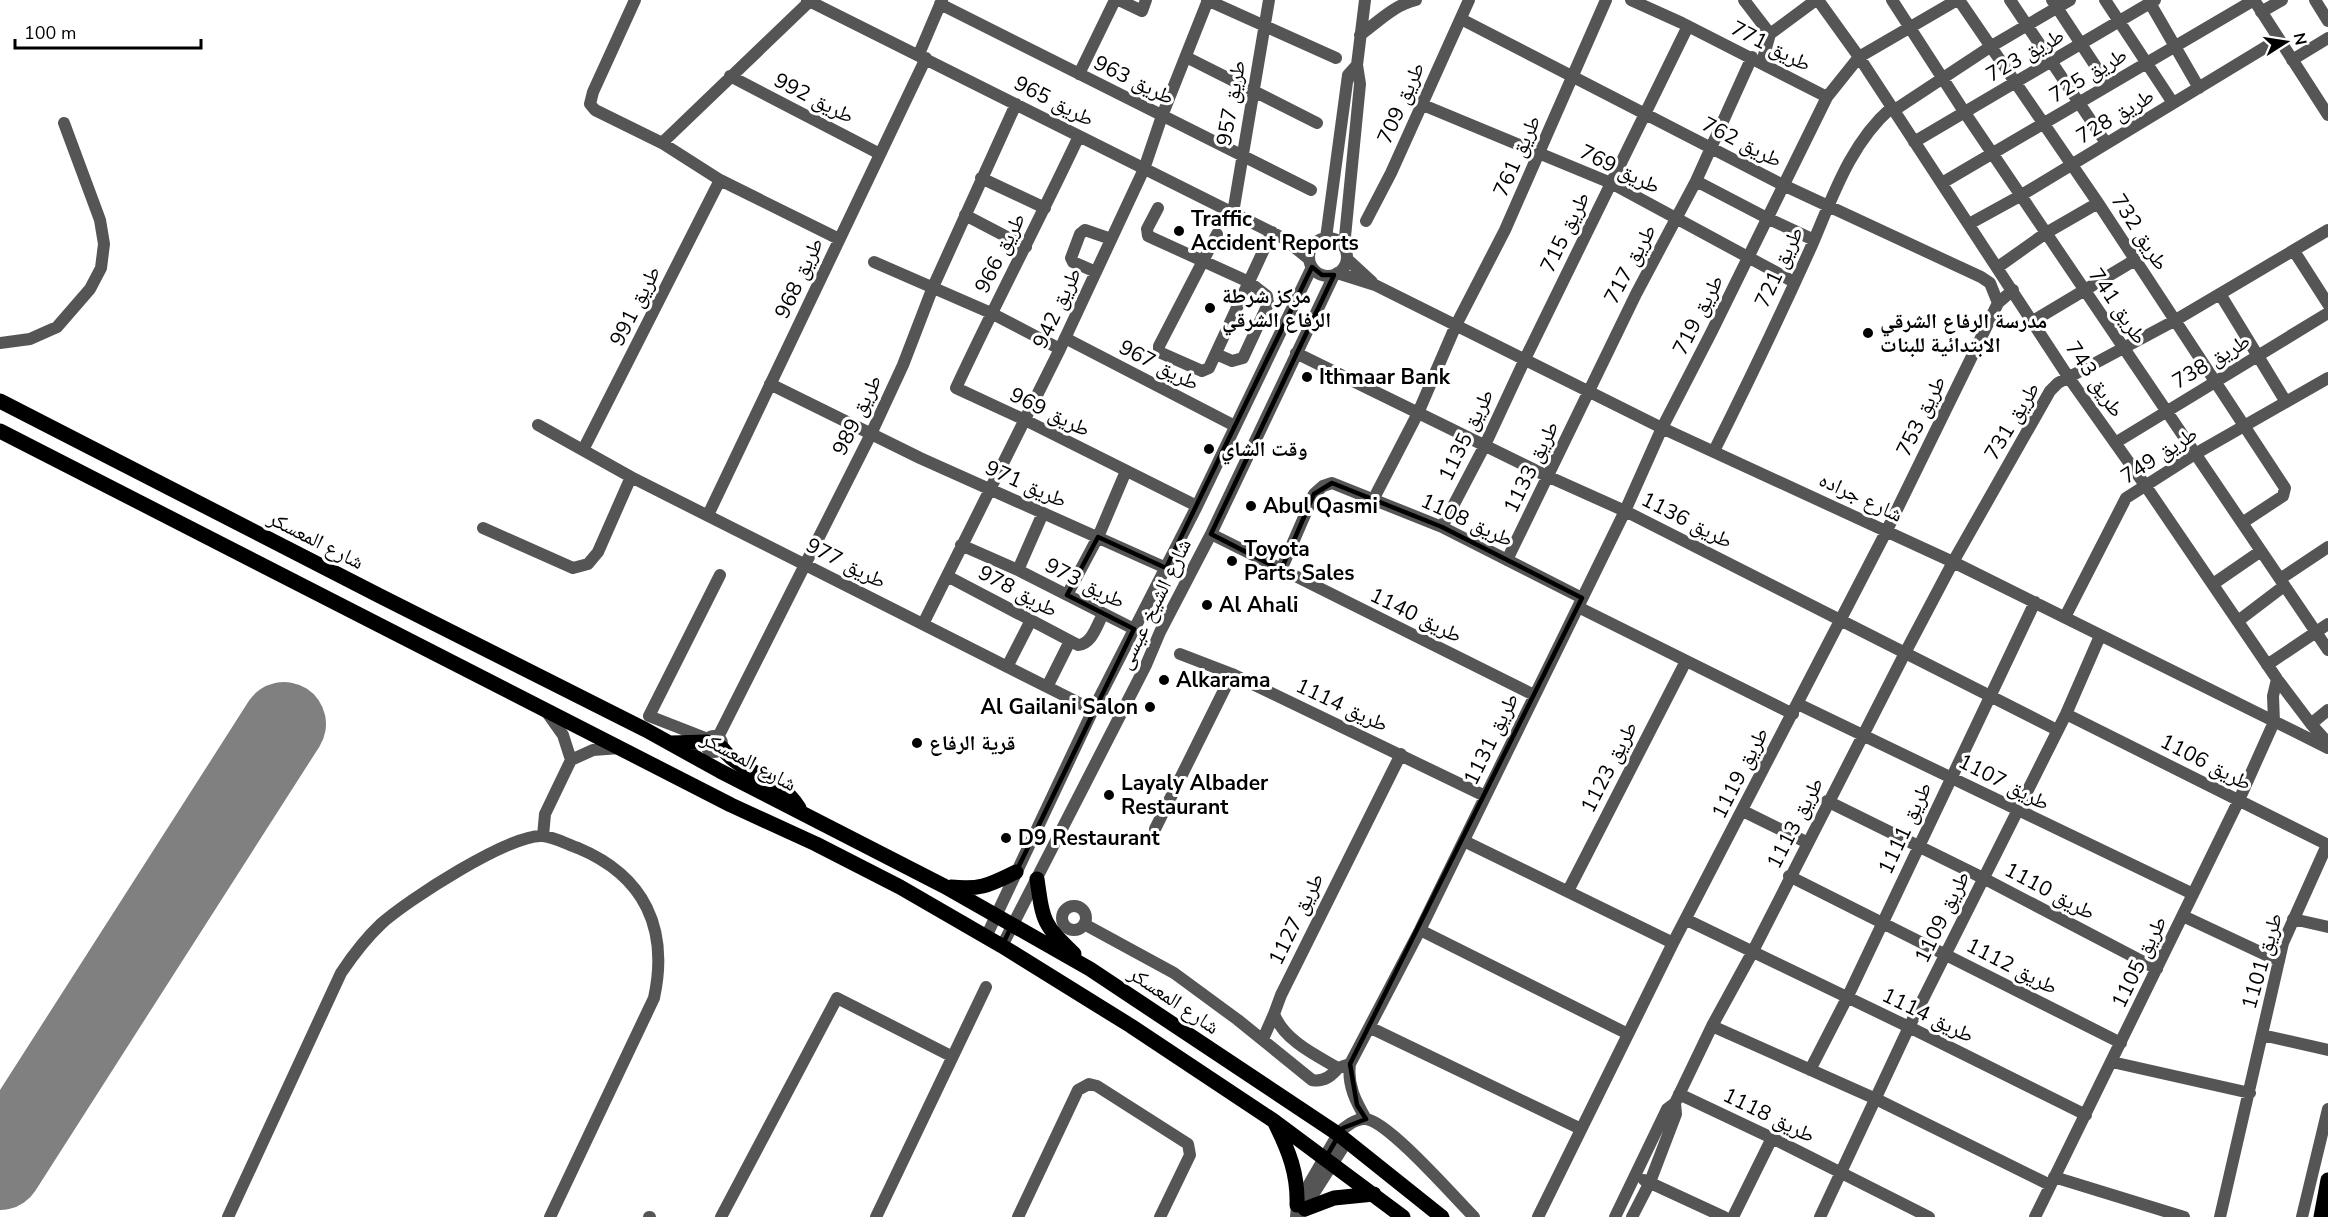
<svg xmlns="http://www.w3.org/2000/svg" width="2328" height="1217" font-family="'Nunito Sans','Noto Naskh Arabic',sans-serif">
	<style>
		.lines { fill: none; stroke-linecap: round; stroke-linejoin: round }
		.runway { stroke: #808080; stroke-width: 84 }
		.minor { stroke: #555; stroke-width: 12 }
		.major { stroke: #000; stroke-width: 15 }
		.marked { fill: none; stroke: #000; stroke-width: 4.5; stroke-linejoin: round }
		.poi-dot { fill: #000; stroke: #fff; stroke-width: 2 }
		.labels { text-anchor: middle; stroke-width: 6; stroke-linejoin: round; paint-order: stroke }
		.street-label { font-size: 21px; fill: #000; stroke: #fff }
		.poi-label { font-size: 21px; font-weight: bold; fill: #000; stroke: #fff; text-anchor: start }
	</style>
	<rect width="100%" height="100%" fill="#fff"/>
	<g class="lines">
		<path class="runway" d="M0,1168L284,724"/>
		<path class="minor" d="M635,0L593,92L590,104L595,110L662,143L720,180L839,239
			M807,0L1283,238L1309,259
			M1119,0L1142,11L1146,0
			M1207,0L1336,58
			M1631,0L1682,23L1827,97
			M1744,0L1770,34
			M1818,0L1859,57L2069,378L2145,485L2277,679L2311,724L2328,743
			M1892,0L1965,113L2328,650
			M1959,0L2098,203L2285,488L2283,496L2242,523
			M2010,0L2106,143
			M2052,0L2108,85
			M2105,0L2173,103
			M2254,0L2328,115
			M2315,0L2328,21
			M2150,3L2199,88
			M940,4L1311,190
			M2261,12L2282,0
			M1461,19L1783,185L1981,277L1990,283L1998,303
			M1360,35C1378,22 1394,5 1416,0
			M919,54L942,0
			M1186,57L1317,123
			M2292,60L2328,38
			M1762,62L1770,34L1816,0
			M1079,74L1115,0
			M730,76L880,154
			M1423,105L1611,183L1794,282
			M1893,111L1990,47L2070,0
			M1079,136C1039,221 995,304 956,388L1025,420L1197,506
			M1914,142L2155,0
			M662,143L810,1
			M981,178L1045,208
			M1696,181L1767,218L1814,240
			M1942,183L2254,0
			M1158,208L1147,229L1148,236L1249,282L1267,296L1268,304L1243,358L1232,361L1216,354
			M1233,213L1269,0
			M965,215L1026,247
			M1366,221L1391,173L1469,0
			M1969,224L2020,196L2279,39
			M1217,234L1159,346V352L1202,371L1209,368L1272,232
			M1326,238L1348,75L1357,65
			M1309 257a19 19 0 1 1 38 0a19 19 0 1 1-38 0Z
			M1344,247L1360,84L1357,65L1365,0
			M2294,251L2328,304
			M1347,259L1372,282
			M874,262L991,313L1060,349
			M1998,267L2046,233L2098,203
			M1096,272L1073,262L1071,258L1080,234L1085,230L1111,239
			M1337,273L1375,285L1662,428L1953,562L2328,748
			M2220,294L2286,402
			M2033,321L2135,260
			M1065,338L1235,426
			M0,343L30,339L57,327L90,289L101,268L104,244L100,220L64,123
			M1296,353L1547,476L1625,511L2057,730
			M770,384L920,458L1166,568
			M538,425L631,477L1093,710
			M2115,443L2328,313
			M583,450L720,180
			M1714,451C1748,383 1781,314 1812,245C1833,196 1850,144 1891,108
			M1373,500L1418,413L1456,325L1505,230L1606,0
			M708,515L926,58
			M1442,527L1485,445L1525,359L1688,26
			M483,528L573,568L588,564L598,552L631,477
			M1211,534L1534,695
			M961,545L1018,570L1134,629
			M1507,560L1636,294L1696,181L1752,57
			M1018,570L1043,513
			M1281,570L1314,494L1323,486L1332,483L1442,527L1582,598
			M947,576L1078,645C1092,644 1097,625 1103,614
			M2280,579L2328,547
			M2213,584L2261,551
			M1067,595L1098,537L1126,471
			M1578,607L1793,714
			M2065,617L2126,498L2195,454L2328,378
			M2238,621L2284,586
			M923,624L1060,349L1144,169L1162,116L1208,0
			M1180,654L1232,674L1485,796
			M2267,665L2328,624
			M1007,667L1031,620
			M1047,687L1070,641
			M1798,704L2193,894
			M546,711L563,735L571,760
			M2066,714L2328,845
			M2311,724L2328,710
			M706 744a8 8 0 1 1 16 0a8 8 0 1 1-16 0Z
			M718,737L871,434L903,365L933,287L1016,104
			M708,739L649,716L720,575
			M1827,801L1983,878L2157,969
			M1743,811L1806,842
			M1155,829L1232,674
			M543,836L545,814L571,760L593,750L620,748
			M1464,841L1673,943
			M1789,876L2121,1043
			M1568,891L1686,661
			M1062 918a12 12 0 1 1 24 0a12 12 0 1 1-24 0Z
			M2183,916L2279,961
			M2293,919L2328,927
			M1687,920L1909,1027L2086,1115
			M1084,924L1174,973L1238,1020L1312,1080C1323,1082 1331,1077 1338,1068
			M1420,930L1628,1034
			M986,937L1093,710L1197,506L1312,267
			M1002,946L1146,665L1160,632L1211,534L1334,275
			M1712,1026L1876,1099L2050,1185
			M1371,1028L1581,1129
			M2262,1035L2328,1050
			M1263,1039L1274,1014
			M2112,1062L2250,1093
			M1350,1064L1338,1068C1315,1055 1284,1040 1274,1014L1281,995L1401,754
			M1810,1070L1847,998L2035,602
			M1679,1094L1772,1138L1929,1217
			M1366,1119C1356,1102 1347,1085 1350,1064L1420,930L1625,511L1662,428L1711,333L1827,97L1859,57L1957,0
			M2054,1177L2184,1217
			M1644,1180L1724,1217
			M1302,1212L1347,1141
			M228,1217L341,973C353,955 365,939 381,924C406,901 511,833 543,836C554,837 567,844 578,848C645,876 669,929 654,998L550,1217
			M649,1217H650
			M721,1217L837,998L951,1056
			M876,1217L986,987
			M1018,1217L1078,1090L1089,1084L1097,1086L1188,1144L1190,1155L1160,1217
			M1296,1217L1297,1205L1338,1134C1344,1127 1356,1118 1366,1119C1389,1122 1455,1198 1474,1217
			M1538,1217L1673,943L1887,530L1998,303L2013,290
			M1615,1217L1667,1109L1675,1103L1712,1026L1752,953L1905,653L1953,562L2050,391L2058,383L2174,321L2328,230
			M1632,1217L1650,1182L1676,1114L1675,1103
			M1733,1217L1772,1138
			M1820,1217L1909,1027L2066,714L2100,636
			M2035,1217L2239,800L2274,722L2273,696L2277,679
			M2220,1217L2283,943L2327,845
			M2302,1217L2328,1109"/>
		<path class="major" d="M0,401L380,596L646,730L720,771L944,886L1090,969L1338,1134L1442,1217
			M0,431L731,805L816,844L900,887L1002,946L1131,1026L1274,1121L1403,1217
			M671,743L707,742
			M722,748C742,775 777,773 799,808
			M1037,879C1043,922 1043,924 1074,954
			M951,887C982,890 989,885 1016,872
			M1275,1123C1289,1151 1298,1174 1297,1205
			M1305,1209L1334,1198L1374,1194
			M2321,1217L2328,1180"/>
	</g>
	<path class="marked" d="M1312,267L1322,275H1334L1211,534L1281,570L1314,494L1332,483L1442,527L1582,598L1350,1064L1357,1105L1366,1119L1343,1128L1325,1159L1131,1026L1002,946L1012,925L944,886L974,889L1016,872L1134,629L1067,595L1098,537L1166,568Z"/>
	<g class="poi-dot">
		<circle cx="1179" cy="231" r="6"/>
		<circle cx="1210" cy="308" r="6"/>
		<circle cx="1868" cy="333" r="6"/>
		<circle cx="1307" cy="377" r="6"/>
		<circle cx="1209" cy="449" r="6"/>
		<circle cx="1251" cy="506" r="6"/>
		<circle cx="1232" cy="561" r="6"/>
		<circle cx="1207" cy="605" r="6"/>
		<circle cx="1164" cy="680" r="6"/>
		<circle cx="1150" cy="707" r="6"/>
		<circle cx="917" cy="743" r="6"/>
		<circle cx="1109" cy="795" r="6"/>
		<circle cx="1006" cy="838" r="6"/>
	</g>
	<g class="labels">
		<g class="street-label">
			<text transform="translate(1771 46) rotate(27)" y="7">طريق 771</text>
			<text transform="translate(2025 55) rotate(-30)" y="7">طريق 723</text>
			<text transform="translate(2088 75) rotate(-31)" y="7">طريق 725</text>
			<text transform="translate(1134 80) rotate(26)" y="7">طريق 963</text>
			<text transform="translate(814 98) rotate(27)" y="7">طريق 992</text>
			<text transform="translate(1054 101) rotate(27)" y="7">طريق 965</text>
			<text transform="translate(1231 103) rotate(-80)" y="7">طريق 957</text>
			<text transform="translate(1401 103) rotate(-66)" y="7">طريق 709</text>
			<text transform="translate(2115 116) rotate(-31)" y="7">طريق 728</text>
			<text transform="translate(1742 142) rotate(27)" y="7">طريق 762</text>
			<text transform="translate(1517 156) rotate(-66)" y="7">طريق 761</text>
			<text transform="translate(1620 169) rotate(26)" y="7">طريق 769</text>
			<text transform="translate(1565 232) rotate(-64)" y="7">طريق 715</text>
			<text transform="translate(2140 232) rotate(57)" y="7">طريق 732</text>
			<text transform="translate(1000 253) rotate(-63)" y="7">طريق 966</text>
			<text transform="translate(1630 264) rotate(-62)" y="7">طريق 717</text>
			<text transform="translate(1779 267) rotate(-65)" y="7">طريق 721</text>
			<text transform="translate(799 278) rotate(-65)" y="7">طريق 968</text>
			<text transform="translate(635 306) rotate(-63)" y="7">طريق 991</text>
			<text transform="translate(2118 306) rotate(56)" y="7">طريق 741</text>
			<text transform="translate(1057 308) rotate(-65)" y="7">طريق 942</text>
			<text transform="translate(1698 315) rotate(-63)" y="7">طريق 719</text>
			<text transform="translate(2211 361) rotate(-31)" y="7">طريق 738</text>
			<text transform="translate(1159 365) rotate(27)" y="7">طريق 967</text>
			<text transform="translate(2095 379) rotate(56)" y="7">طريق 743</text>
			<text transform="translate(1050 412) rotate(26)" y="7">طريق 969</text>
			<text transform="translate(857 415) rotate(-64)" y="7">طريق 989</text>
			<text transform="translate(1921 416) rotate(-64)" y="7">طريق 753</text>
			<text transform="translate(2012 421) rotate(-59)" y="7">طريق 731</text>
			<text transform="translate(1466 435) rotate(-64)" y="7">طريق 1135</text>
			<text transform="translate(2159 455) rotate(-33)" y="7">طريق 749</text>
			<text transform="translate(1531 467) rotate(-64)" y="7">طريق 1133</text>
			<text transform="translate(1026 484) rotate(24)" y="7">طريق 971</text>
			<text transform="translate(1861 497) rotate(25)" y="7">شارع جراده</text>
			<text transform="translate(1467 520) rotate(25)" y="7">طريق 1108</text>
			<text transform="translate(1687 520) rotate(27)" y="7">طريق 1136</text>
			<text transform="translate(316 540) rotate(27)" y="7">شارع المعسكر</text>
			<text transform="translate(846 563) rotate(27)" y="7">طريق 977</text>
			<text transform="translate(1085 583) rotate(27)" y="7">طريق 973</text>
			<text transform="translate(1018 591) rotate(28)" y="7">طريق 978</text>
			<text transform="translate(1154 604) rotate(-64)" y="7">شارع الشيخ عيسى</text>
			<text transform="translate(1416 615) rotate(26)" y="7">طريق 1140</text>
			<text transform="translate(1342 705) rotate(25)" y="7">طريق 1114</text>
			<text transform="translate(1491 739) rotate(-64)" y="7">طريق 1131</text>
			<text transform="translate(749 761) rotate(28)" y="7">شارع المعسكر</text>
			<text transform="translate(2206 762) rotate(27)" y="7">طريق 1106</text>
			<text transform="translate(1609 767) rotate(-63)" y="7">طريق 1123</text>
			<text transform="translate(1740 773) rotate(-63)" y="7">طريق 1119</text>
			<text transform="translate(2004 782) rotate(27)" y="7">طريق 1107</text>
			<text transform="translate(1795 823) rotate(-63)" y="7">طريق 1113</text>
			<text transform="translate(1905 828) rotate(-65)" y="7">طريق 1111</text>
			<text transform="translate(2050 891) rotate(28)" y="7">طريق 1110</text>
			<text transform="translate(1942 917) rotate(-64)" y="7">طريق 1109</text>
			<text transform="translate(1296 919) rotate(-64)" y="7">طريق 1127</text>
			<text transform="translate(2262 961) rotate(-74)" y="7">طريق 1101</text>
			<text transform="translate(2139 962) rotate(-64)" y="7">طريق 1105</text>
			<text transform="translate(2012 966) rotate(27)" y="7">طريق 1112</text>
			<text transform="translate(1174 1000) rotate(34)" y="7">شارع المعسكر</text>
			<text transform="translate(1928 1015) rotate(26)" y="7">طريق 1114</text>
			<text transform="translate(1769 1115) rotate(26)" y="7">طريق 1118</text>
		</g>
		<g class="poi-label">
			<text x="1191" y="226">Traffic<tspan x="1191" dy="24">Accident Reports</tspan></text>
			<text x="1222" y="303">مركز شرطة<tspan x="1222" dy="24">الرفاع الشرقي</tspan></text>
			<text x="1880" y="328">مدرسة الرفاع الشرقي<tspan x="1880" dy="24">الابتدائية للبنات</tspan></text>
			<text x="1319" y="384">Ithmaar Bank</text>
			<text x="1221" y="456">وقت الشاي</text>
			<text x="1263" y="513">Abul Qasmi</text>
			<text x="1244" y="556">Toyota<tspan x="1244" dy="24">Parts Sales</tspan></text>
			<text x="1219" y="612">Al Ahali</text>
			<text x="1176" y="687">Alkarama</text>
			<text x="1138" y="714" text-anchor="end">Al Gailani Salon</text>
			<text x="929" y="750">قرية الرفاع</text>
			<text x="1121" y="790">Layaly Albader<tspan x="1121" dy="24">Restaurant</tspan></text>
			<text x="1018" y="845">D9 Restaurant</text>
		</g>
	</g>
	<g transform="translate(2286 42) rotate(78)" stroke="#ffffff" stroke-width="4.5" paint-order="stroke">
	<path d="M0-4.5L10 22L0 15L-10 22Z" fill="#000000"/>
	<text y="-9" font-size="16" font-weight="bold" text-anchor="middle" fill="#000000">N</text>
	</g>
	<path d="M15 39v9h186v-9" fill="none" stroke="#000000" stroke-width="3"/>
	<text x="24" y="39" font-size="18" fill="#000000" stroke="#ffffff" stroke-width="4.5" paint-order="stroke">100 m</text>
</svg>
